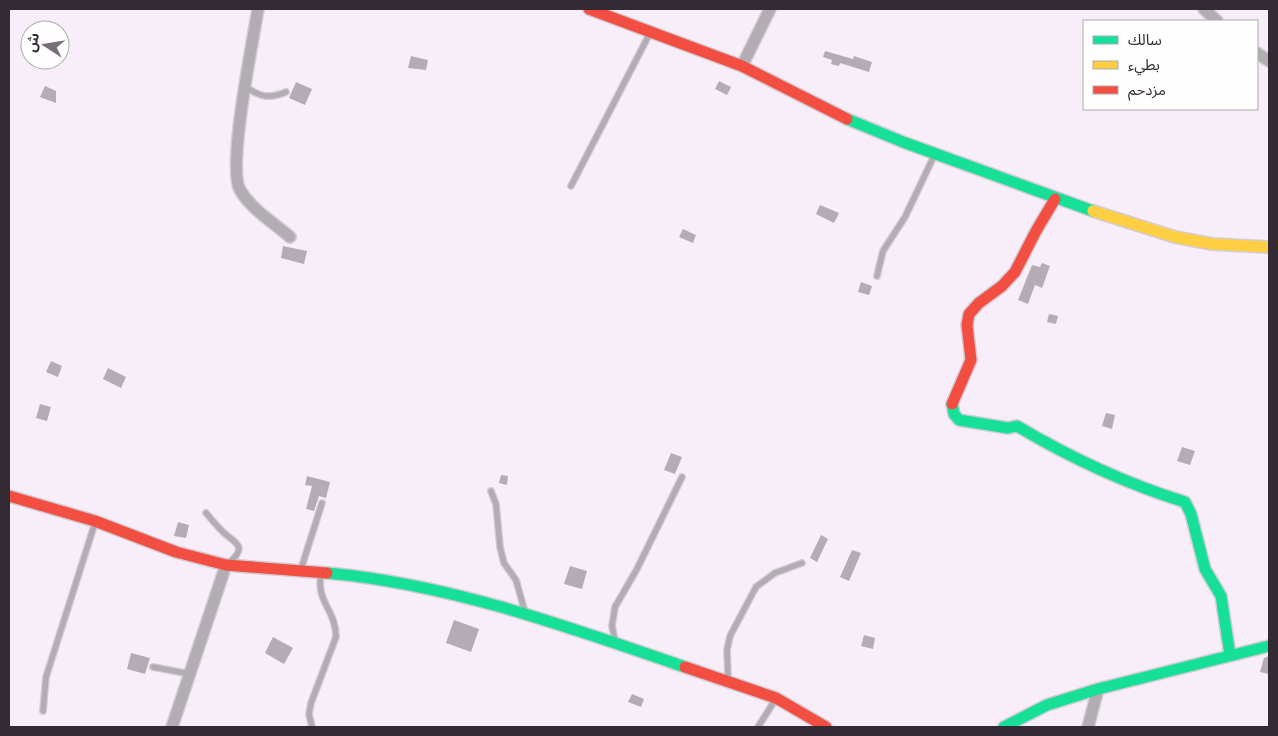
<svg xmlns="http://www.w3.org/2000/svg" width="1278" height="736" font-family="'Asap Condensed','Noto Sans Arabic',sans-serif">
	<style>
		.building { fill: #b4acb5 }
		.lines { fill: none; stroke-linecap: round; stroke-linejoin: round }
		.lane-casing { stroke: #d4ccd5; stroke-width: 8 }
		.street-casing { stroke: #d4ccd5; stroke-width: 14 }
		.fast-casing { stroke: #d4ccd5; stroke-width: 14 }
		.slow-casing { stroke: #d4ccd5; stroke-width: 14 }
		.jam-casing { stroke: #d4ccd5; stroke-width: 14 }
		.lane { stroke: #b1adb2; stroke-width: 5.5 }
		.street { stroke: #b1adb2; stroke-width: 11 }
		.fast { stroke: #16e098; stroke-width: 11 }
		.slow { stroke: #ffcf43; stroke-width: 11 }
		.jam { stroke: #f24e42; stroke-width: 11 }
	</style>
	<rect width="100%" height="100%" fill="#f8eef9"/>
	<path class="building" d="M825,51L853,59L854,56L872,62L869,72L840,63L839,66L831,64L832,60L823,57Z
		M411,56L428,60L426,70L408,68Z
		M719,81L731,87L727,95L715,89Z
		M296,82L312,89L305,105L289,98Z
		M45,86L56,91V103L40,97Z
		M820,205L839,213L834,223L816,214Z
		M683,229L696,235L693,243L679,237Z
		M283,246L307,251L304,264L281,258Z
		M1042,263L1050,266L1042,288L1035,285L1028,304L1018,300L1032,265L1040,267Z
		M861,282L872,286L869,295L858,292Z
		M1049,314L1058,316L1056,324L1047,322Z
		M51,361L62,366L58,377L46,372Z
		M108,368L126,377L121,388L103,379Z
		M40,404L51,407L47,421L36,418Z
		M1106,413L1115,415L1112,429L1102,426Z
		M1182,447L1195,451L1190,465L1177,461Z
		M671,453L682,457L675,474L664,470Z
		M501,475L508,476L507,485L499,483Z
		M307,476L330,482L326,498L319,496L314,511L306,509L312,486L305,485Z
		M178,522L189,525L186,538L174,536Z
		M821,535L828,539L817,562L810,558Z
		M852,550L861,553L849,581L840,577Z
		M570,566L587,571L582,589L564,584Z
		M454,620L479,629L471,652L446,643Z
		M864,635L875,638L873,649L861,646Z
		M273,637L293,648L284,664L265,653Z
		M131,653L150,658L145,674L127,669Z
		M1269,656V674L1260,672L1264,658Z
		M632,694L644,699L641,707L628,702Z"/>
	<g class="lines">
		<g class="lane-casing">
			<path id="lane" d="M246,87C260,97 269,99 286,92
				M571,186L650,33
				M877,276L883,251L905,217L934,156
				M491,491L496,504L500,547L504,563L516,580L525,612
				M206,513C211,519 217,526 223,532C235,543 248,546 230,562
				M301,569L322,503
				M615,641L612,626L615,607L637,569L682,477
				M153,667L190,674
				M728,678L727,650L730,636L756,587L775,573L802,563
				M43,711L46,677L95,523
				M312,727L309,714L311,703L336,637C336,610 316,602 321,575
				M758,727L775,700"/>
		</g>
		<g class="street-casing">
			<path id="street" d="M258,9C253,41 227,167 240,190C251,209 274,223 290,237
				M1204,9L1217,21
				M1257,53L1269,61
				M742,66L770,9
				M172,727L226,565
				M1088,727L1098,689"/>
		</g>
		<g class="fast-casing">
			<path id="fast" d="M847,119L903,142L1093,211
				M952,404L954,414L959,420L1008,428L1017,426C1069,457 1127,484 1185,502L1191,514L1205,569L1221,596L1230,655
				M327,573C450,584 569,627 685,667
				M1004,727L1047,705L1098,689L1269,646"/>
		</g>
		<g class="slow-casing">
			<path id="slow" d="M1093,211L1175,237L1212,244L1269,247"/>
		</g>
		<g class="jam-casing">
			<path id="jam" d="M589,9L742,66L847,119
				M952,404L971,360L967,325L969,314L979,303L1002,286L1015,272L1036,231L1055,199
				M9,496L95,521L176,552L226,565L327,573
				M685,667L776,698L826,727"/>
		</g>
		<use href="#lane" class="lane"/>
		<use href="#street" class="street"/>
		<use href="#fast" class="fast"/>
		<use href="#slow" class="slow"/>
		<use href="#jam" class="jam"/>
	</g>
	<rect width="1278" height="736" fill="none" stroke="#332a33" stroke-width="20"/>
	<rect x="1083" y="20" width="175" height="90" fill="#fefefe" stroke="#ada9ad"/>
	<rect x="1093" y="36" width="25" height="8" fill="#16e098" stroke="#ada9ad"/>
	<text x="1128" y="45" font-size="15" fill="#332a33">سالك</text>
	<rect x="1093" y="61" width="25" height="8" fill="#ffcf43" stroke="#ada9ad"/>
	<text x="1128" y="70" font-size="15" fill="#332a33">بطيء</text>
	<rect x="1093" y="86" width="25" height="8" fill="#f24e42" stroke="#ada9ad"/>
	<text x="1128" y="95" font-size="15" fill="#332a33">مزدحم</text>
	<g transform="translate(45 45) rotate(282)"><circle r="24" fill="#fefefe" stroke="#ada9ad"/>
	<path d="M0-4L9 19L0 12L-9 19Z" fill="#786f78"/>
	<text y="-8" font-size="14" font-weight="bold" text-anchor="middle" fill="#332a33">ش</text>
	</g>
</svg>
